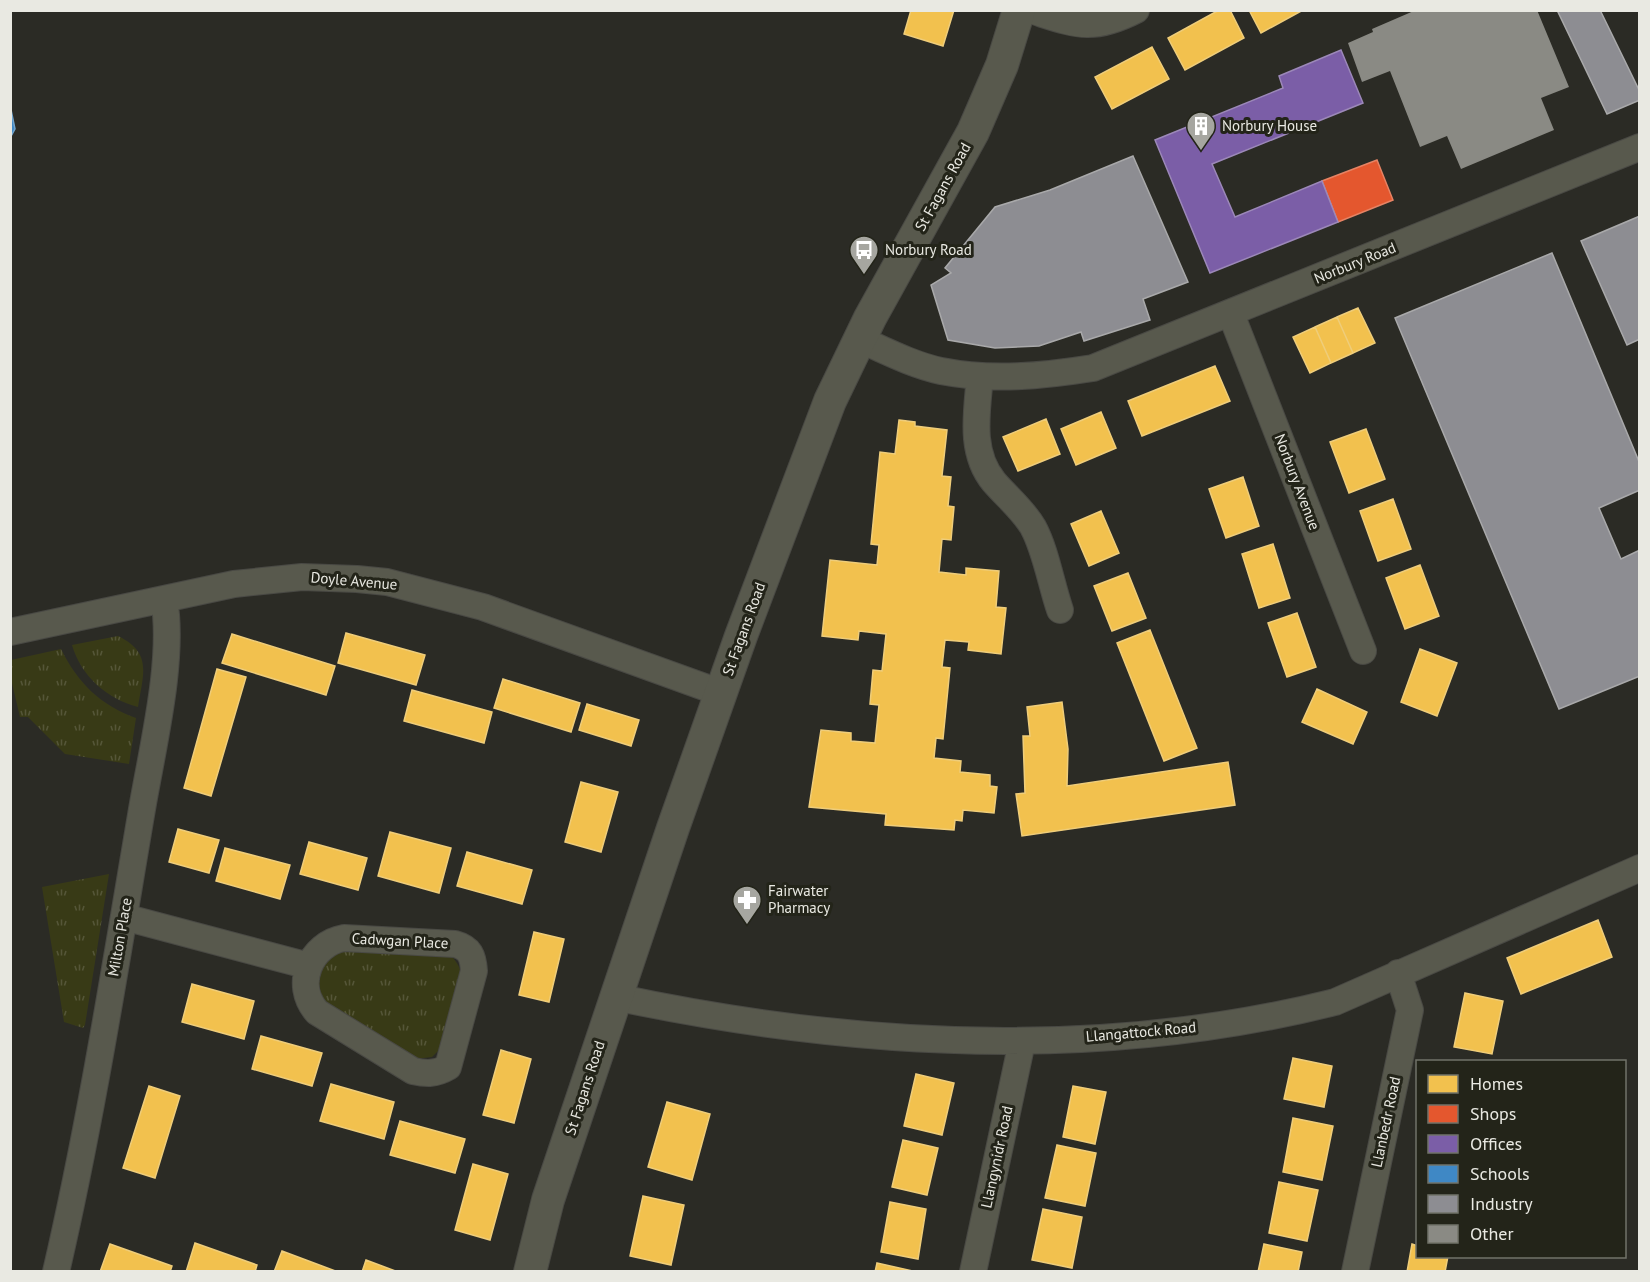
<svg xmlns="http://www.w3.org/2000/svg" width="1650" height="1282" font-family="'PT Sans',sans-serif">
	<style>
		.grass { fill: url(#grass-tufts) }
		.homes { fill: #f2c14e; stroke: #efcd7a; stroke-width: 1.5 }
		.shops { fill: #e4572e; stroke: #e68364; stroke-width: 1.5 }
		.offices { fill: #7b5ea7; stroke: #9c88b9; stroke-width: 1.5 }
		.schools { fill: #3f88c5; stroke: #72a5ce; stroke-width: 1.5 }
		.industry { fill: #8d8d92; stroke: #a9a9aa; stroke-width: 1.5 }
		.building { fill: #8a8a84 }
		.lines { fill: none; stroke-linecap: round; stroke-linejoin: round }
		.minor-casing { stroke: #494944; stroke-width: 28 }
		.tertiary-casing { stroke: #494944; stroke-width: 34 }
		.minor { stroke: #58594d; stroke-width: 26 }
		.tertiary { stroke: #58594d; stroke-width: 32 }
		.labels { text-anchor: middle; stroke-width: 6; stroke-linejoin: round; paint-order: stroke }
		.poi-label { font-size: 15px; fill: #e9e9e2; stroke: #232419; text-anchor: start }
		.street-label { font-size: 15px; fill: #e9e9e2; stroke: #232419 }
	</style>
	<defs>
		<pattern id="grass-tufts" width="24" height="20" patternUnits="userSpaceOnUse" patternTransform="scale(1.5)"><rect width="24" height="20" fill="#383a16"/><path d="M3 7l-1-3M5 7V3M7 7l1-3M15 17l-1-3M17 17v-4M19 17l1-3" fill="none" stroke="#555638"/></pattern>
	</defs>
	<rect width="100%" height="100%" fill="#2b2b25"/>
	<path class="grass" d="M118,636C153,653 143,674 138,707C107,699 81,676 72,645Z
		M61,649C78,683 100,705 136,718L129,764L65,754L28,717H20L11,679V660Z
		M109,874L85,1025L83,1028L64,1022L42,887Z
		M343,949L450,954C454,959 459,965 460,970C463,990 446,1029 440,1049L432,1057L415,1059L322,1003C314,982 321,958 343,949Z"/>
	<path class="homes" d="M911,10H954L943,46L904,34Z
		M1219,10H1230L1244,38L1185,70L1168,38Z
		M1249,10H1303L1261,33Z
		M1152,47L1169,79L1112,109L1095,77Z
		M1358,308L1375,343L1353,353L1337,317Z
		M1337,317L1353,353L1331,363L1315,327Z
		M1315,327L1331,363L1310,373L1293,337Z
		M1215,366L1230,401L1142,436L1128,401Z
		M1101,412L1116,448L1076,465L1061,429Z
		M1046,419L1060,454L1018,471L1003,437Z
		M899,420L915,422V426L947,430L942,476L951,477L948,506L954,507L951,540L942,539L939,572L966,575V568L999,571L996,607L1006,608L1001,654L968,650L969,642L945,640L942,667L950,668L943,739L936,738L934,758L961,761L960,772L990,775V786L997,787L994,813L963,810L962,821L955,820L954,830L885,825L886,814L809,807L821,730L851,733V741L875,743L879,705L870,704L873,670L882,671L886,634L859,631L858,640L822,636L830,560L877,565L879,545L871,544L880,452L895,454Z
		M1366,429L1385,479L1349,493L1330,442Z
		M1243,477L1259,526L1226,538L1209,489Z
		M1393,499L1411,549L1378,561L1360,511Z
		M1101,511L1119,553L1089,566L1071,524Z
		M1273,544L1290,598L1259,608L1242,554Z
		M1420,565L1439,616L1405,629L1386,578Z
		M1128,573L1146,618L1112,631L1094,586Z
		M1297,613L1316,667L1287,677L1268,623Z
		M1150,630L1197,748L1164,761L1117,643Z
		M346,633L425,655L416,685L338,663Z
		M232,634L335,666L326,695L222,663Z
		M1420,649L1457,663L1437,716L1401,702Z
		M217,669L246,677L211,796L184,788Z
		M503,679L580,703L571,732L494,708Z
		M1317,689L1367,712L1353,744L1302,722Z
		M412,690L492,712L484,743L404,721Z
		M1062,702L1068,749L1067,786L1228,762L1235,805L1022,836L1016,794L1025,793L1023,736H1030L1027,707Z
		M587,704L639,720L631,746L579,730Z
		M581,782L618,792L601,852L565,842Z
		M178,829L219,840L209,873L169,862Z
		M390,832L451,848L439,893L378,876Z
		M309,842L367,858L358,890L300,874Z
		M225,848L290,865L280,899L216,881Z
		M467,852L532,870L522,904L457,886Z
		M1598,920L1612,957L1521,994L1507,958Z
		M534,932L564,939L549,1002L519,995Z
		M192,984L254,1001L244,1039L182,1022Z
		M1465,993L1503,1001L1492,1054L1454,1047Z
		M261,1036L322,1053L312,1086L252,1069Z
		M501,1050L531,1059L514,1123L483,1115Z
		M1293,1058L1332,1066L1324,1107L1284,1099Z
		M916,1074L954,1083L942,1135L904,1126Z
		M331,1084L394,1102L384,1139L320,1121Z
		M149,1086L180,1096L155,1178L123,1168Z
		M1073,1086L1106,1092L1095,1144L1063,1137Z
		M667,1102L710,1114L692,1180L648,1167Z
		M1293,1118L1333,1126L1322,1180L1283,1172Z
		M400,1121L465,1139L455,1173L390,1155Z
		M903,1140L938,1148L927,1195L892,1187Z
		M1057,1145L1096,1153L1085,1206L1045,1198Z
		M473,1164L508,1174L490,1240L455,1230Z
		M1279,1182L1318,1190L1307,1241L1269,1233Z
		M643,1196L684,1205L671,1265L630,1256Z
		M890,1202L926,1209L918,1259L881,1252Z
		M1043,1209L1082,1217L1072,1268L1032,1260Z
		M195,1243L257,1265L255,1272H186Z
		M110,1244L172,1266L170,1272H100Z
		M1264,1244L1302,1252L1298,1272H1258Z
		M1412,1244L1418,1246V1256H1448L1445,1272H1407Z
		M282,1251L338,1272H274Z
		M366,1260L398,1272H362Z
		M877,1263L913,1271V1272H875Z"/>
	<path class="shops" d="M1377,160L1393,200L1338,222L1322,181Z"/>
	<path class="offices" d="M1341,50L1363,103L1212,164L1235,217L1322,181L1338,222L1210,273L1155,140L1283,88L1279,76Z"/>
	<path class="schools" d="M10,105L15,129L10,138Z
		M10,105L15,129L10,138Z"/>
	<path class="industry" d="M1557,10H1600L1640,92V100L1607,114Z
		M1133,156L1188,282L1143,299L1150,320L1084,341L1081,332L1039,346L995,348L948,340L931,285L951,273L945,268L995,207L1050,190Z
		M1640,216V339L1627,345L1581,241Z
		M1552,253L1640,464V490L1599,508L1621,559L1640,550V676L1559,709L1395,318Z"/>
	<path class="building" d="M1416,10H1537L1569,87L1541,98L1554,130L1461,169L1447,136L1420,147L1390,71L1362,82L1348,43L1373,32L1372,29Z"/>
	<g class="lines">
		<g class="minor-casing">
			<path id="minor" d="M1030,10C1075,24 1091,33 1136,10
				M1231,314L1363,651
				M859,339C886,351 913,365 941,371C992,381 1043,376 1093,368L1640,147
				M980,376C977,412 969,452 994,482C1007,497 1023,510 1033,527C1046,551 1051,584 1060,610
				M10,632L234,584L302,577L357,579L387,582L483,607L721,693
				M124,917L309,966
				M344,938L455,944C470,948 473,956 474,971L448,1067C436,1074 427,1074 413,1071L317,1012C293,985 310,944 344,938Z
				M615,997C850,1047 1100,1061 1335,1002L1640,868
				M56,1272C91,1121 115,968 141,815C151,753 175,661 164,599
				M973,1272L1022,1042
				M1355,1272L1410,1010L1398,973"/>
		</g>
		<g class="tertiary-casing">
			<path id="tertiary" d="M530,1272L548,1200L673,828L741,636L830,401L870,318L973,132L1002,65L1019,10"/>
		</g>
		<use href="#minor" class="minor"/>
		<use href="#tertiary" class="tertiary"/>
	</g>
	<defs>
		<g id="building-pin" transform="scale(1.5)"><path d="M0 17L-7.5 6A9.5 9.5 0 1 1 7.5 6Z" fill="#a6a6a0" stroke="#232419"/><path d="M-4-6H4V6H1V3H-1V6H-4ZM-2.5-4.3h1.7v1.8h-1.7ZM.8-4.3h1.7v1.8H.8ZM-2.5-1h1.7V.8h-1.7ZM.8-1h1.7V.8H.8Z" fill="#fff"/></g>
		<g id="bus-pin" transform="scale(1.5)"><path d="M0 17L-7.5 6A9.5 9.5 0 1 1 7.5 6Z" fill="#a6a6a0" stroke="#232419"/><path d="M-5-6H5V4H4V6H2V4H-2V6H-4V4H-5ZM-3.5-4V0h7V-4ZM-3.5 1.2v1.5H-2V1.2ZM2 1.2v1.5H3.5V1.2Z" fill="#fff"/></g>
		<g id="pharmacy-pin" transform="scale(1.5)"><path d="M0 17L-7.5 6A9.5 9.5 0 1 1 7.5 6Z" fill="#a6a6a0" stroke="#232419"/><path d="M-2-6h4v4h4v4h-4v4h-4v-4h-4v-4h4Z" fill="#fff"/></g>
	</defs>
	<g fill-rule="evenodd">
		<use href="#building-pin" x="1201" y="126"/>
		<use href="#bus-pin" x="864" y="250"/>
		<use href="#pharmacy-pin" x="747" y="900"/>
	</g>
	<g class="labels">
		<g class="poi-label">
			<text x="1222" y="131">Norbury House</text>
			<text x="885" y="255">Norbury Road</text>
			<text x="768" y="896">Fairwater<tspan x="768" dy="17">Pharmacy</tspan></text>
		</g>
		<g class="street-label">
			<text transform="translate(943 187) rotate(-61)" y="5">St Fagans Road</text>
			<text transform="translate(1355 263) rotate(-22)" y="5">Norbury Road</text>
			<text transform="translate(1297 482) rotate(69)" y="5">Norbury Avenue</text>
			<text transform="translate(354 581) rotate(5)" y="5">Doyle Avenue</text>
			<text transform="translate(744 629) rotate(-70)" y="5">St Fagans Road</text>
			<text transform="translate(120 937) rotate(-80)" y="5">Milton Place</text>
			<text transform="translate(400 941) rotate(3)" y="5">Cadwgan Place</text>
			<text transform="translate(1141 1032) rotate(-5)" y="5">Llangattock Road</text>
			<text transform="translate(585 1088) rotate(-72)" y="5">St Fagans Road</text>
			<text transform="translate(1386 1122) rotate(-78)" y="5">Llanbedr Road</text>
			<text transform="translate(997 1157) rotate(-78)" y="5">Llangynidr Road</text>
		</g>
	</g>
	<rect width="1650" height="1282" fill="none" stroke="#e9e9e2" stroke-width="24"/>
	<rect x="1416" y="1060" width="210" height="198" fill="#232419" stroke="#727369" stroke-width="1.5"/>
	<rect x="1428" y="1075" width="30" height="18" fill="#f2c14e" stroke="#727369" stroke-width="1.5"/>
	<text x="1470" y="1090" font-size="18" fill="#e9e9e2">Homes</text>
	<rect x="1428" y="1105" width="30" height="18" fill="#e4572e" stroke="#727369" stroke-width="1.5"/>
	<text x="1470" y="1120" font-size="18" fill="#e9e9e2">Shops</text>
	<rect x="1428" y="1135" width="30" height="18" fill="#7b5ea7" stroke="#727369" stroke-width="1.5"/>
	<text x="1470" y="1150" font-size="18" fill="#e9e9e2">Offices</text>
	<rect x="1428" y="1165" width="30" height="18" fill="#3f88c5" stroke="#727369" stroke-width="1.5"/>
	<text x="1470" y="1180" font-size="18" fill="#e9e9e2">Schools</text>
	<rect x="1428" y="1195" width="30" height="18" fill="#8d8d92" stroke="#727369" stroke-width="1.5"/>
	<text x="1470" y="1210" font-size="18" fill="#e9e9e2">Industry</text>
	<rect x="1428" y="1225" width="30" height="18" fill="#8a8a84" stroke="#727369" stroke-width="1.5"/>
	<text x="1470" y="1240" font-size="18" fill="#e9e9e2">Other</text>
</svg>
